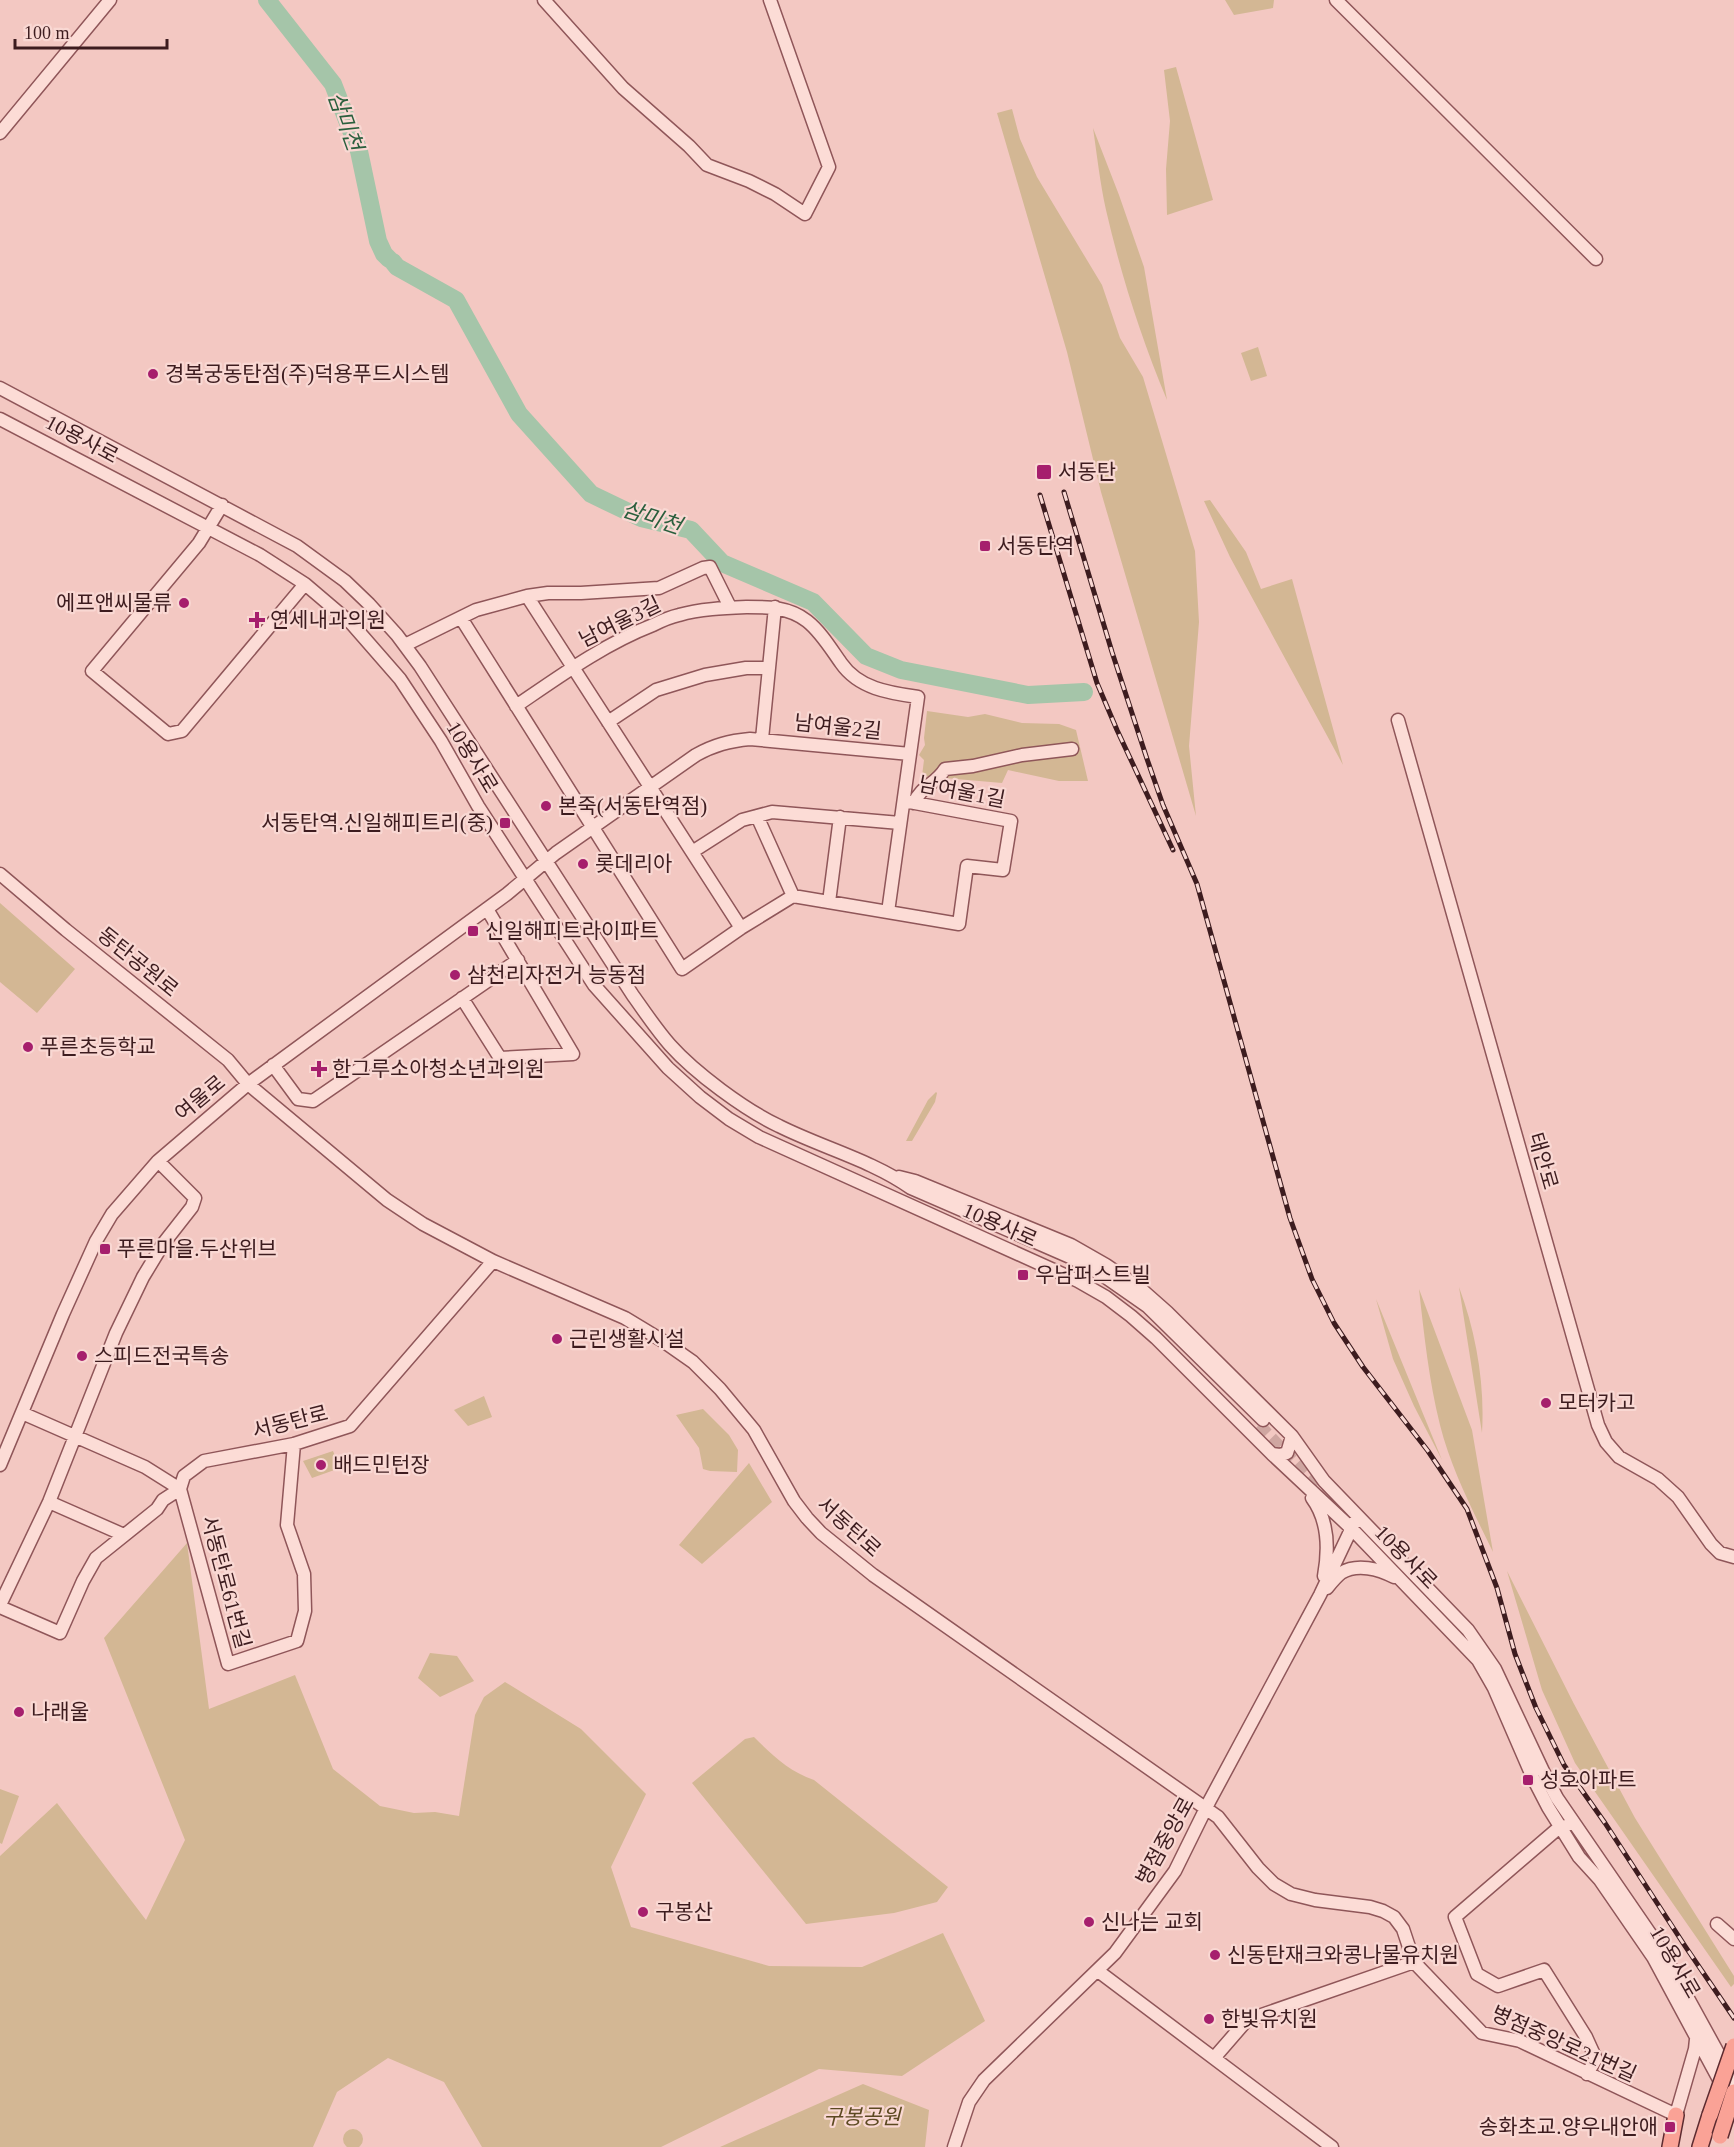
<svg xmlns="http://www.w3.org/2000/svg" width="1734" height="2147" font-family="'Times New Roman','Noto Sans KR',serif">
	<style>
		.green { fill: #d3b794 }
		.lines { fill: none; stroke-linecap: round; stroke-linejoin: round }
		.river { stroke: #a5c5a9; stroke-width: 18 }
		.minor-tunnel { stroke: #cfa6a1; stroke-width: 12; stroke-dasharray: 12 6; stroke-linecap: butt }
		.minor-casing { stroke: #8f5659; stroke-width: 15 }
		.major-casing { stroke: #5d2b30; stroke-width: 18 }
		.minor { stroke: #fcdcd6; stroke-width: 12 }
		.major { stroke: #faa296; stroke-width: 15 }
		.rail-casing { stroke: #3d1c1f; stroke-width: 5 }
		.rail { stroke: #f9d8d3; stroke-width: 3; stroke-dasharray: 9; stroke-linecap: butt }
		.major-bridge-casing { stroke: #5d2b30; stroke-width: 18; stroke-linecap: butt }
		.major-bridge { stroke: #faa296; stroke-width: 15 }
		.poi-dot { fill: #a61f6d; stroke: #f9d8d3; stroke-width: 2 }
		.labels { text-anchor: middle; stroke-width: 4.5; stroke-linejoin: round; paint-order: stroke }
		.poi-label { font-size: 21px; fill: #3d1c1f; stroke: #f9d8d3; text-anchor: start }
		.street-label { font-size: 21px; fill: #3d1c1f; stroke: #f9d8d3 }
		.park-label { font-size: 21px; font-style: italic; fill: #5c4921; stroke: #f9d8d3 }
		.water-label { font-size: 22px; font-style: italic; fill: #2a5f3d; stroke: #f9d8d3 }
	</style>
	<rect width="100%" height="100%" fill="#f3c8c2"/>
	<path class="green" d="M1225,0H1274L1273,8L1234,15Z
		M1176,67L1213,200L1167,215L1166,169L1170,121L1164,70Z
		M1012,109L1020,139L1037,177L1102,285L1120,338L1143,377L1195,551L1199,622L1189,746L1196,816L1101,492L1067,352L997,113Z
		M1093,128L1119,195L1144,267L1167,400C1141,338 1121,275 1106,210C1100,183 1097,155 1093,128Z
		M1258,347L1267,376L1251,381L1241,353Z
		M1210,500L1246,552L1261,589L1292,579L1343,765L1230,557L1204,501Z
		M927,711L968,717L985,714L1022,723L1059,724L1076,730L1088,781H1059L1008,770L1002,783L922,776L924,760L919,755L925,745L924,738Z
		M0,903L75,969L37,1013L0,982Z
		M936,1092L937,1093L935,1102L912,1141H906L928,1100Z
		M1459,1287C1476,1333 1485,1383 1482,1433Z
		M1419,1289L1472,1430L1493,1552C1473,1511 1451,1469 1440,1425C1429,1381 1424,1334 1419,1289Z
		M1376,1299L1442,1460L1414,1406L1393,1359Z
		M484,1396L492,1417L468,1426L454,1410Z
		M703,1409L729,1435L738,1450L737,1472L710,1471L703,1469L699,1448L676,1415Z
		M333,1451L340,1468L312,1478L303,1461Z
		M749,1463L772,1502L702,1564L679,1545Z
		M187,1543L209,1709L295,1675L333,1769L380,1806L414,1813L435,1812L459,1816L475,1715L484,1697L505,1682L581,1729L646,1794L611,1867L631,1927L769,1966L862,1967L943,1933L985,2021L902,2076L819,2069L661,2147H482L444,2082L388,2058L337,2092L313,2147H0V1856L57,1803L146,1920L185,1840L104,1638Z
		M1507,1571L1574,1704L1635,1818L1734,1976V1984L1731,1987L1575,1763L1542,1690Z
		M430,1653L457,1656L474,1681L440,1697L418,1678Z
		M754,1737C773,1756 789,1771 814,1780L948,1887L937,1902L894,1913L806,1924L692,1783L745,1739Z
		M0,1789L19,1796L2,1844L0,1843Z
		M863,2084L929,2110L925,2147H720Z
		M343 2139a10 10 0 1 1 20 0a10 10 0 1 1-20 0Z"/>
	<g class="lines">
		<path class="river" d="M267,0L333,84L359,151L378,241L384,254L389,259
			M393,262L397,267L456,300L519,414L591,494L641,518L691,530L722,563L813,602L866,656L901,670L1028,695L1084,692"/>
		<path class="minor-tunnel" d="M1259,1425L1360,1530
			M1550,1794L1557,1809L1605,1880"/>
		<g class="minor-casing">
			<path id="minor" d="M544,0L623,88L689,146L707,165L749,181L775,194L805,214L829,167L770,0
				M1336,0L1596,259
				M0,133L110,0
				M0,388L297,546L345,581L369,604L397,635L420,666L632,994C644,1011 656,1029 670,1045C695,1073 745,1110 779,1126C823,1148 871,1160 911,1188L1070,1257L1104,1276L1147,1306L1263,1420
				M0,419L260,555L305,584L352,624L400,679L441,741L478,806L594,985L668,1068L700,1097L729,1119L759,1137L1078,1281L1106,1297L1131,1316L1156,1338L1272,1454L1351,1528L1478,1660L1494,1688L1533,1778L1548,1807L1579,1857L1600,1880L1653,1957L1723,2087
				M222,505L199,543L92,671L168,734L182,731L305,584
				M527,596L741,928
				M461,618L682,969L741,928L793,896L959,924L967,866L1003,870L1011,821L904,801
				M405,645L476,610L527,596L548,593H581L659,588L703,568L710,567L730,607
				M516,706C560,676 604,644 653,625C661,621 670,617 679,615C700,609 724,608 747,607C769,607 789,607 807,621C821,632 831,649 841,663C859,689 890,693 918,697L888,912
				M1398,720L1598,1425L1606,1442L1619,1457L1658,1479L1678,1497L1711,1544L1720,1553L1734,1557
				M608,722L656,690L705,675L746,668H769
				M762,739L775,607
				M914,803C921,786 936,784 945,769L973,766L1022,755L1072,749
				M757,816L793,896
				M692,852L742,820L772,812L900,823
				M0,874L66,930L228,1060L248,1084L387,1200L423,1224L493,1261L625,1318L663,1341L693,1362L720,1389L754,1430L794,1501L807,1518L821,1533L873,1575L1218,1817L1258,1868L1274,1884L1291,1894L1315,1900L1370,1907L1383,1911L1394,1917L1403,1929L1414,1962L1482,2033L1520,2041L1676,2115L1695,2049L1698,2020
				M829,902L840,817
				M462,998L500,1058L573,1054L487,909
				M273,1065L298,1099L313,1101L518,960
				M899,1177L915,1181L1071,1245L1106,1265L1141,1289L1167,1312L1292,1436L1324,1481L1468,1630L1495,1669L1543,1771L1557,1798L1662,1951L1734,2082
				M294,1444L287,1525L304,1574L305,1611L297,1641L228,1664L180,1489L184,1476L204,1461L294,1444L350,1426L493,1261
				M1272,1454L1280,1455L1287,1453L1292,1436
				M0,1465L63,1314L96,1241L112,1214L158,1161L248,1084L507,894L556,853L696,755C714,745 729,741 750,739L910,754
				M1312,1498C1329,1521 1329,1549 1324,1576
				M49,1502L124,1535
				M1327,1588C1331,1583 1336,1577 1341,1573C1357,1563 1379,1569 1394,1577
				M0,1605L49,1502L116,1333L143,1277L163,1244L192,1207L195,1198L158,1161
				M0,1607L60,1633L83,1581L96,1558L157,1509L163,1500L180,1489L145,1467L22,1413
				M1566,1826L1555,1831L1455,1917L1477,1974L1498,1986L1544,1970L1586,2037L1596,2059L1587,2074
				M1717,1924L1734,1939
				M1098,1971L1332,2147
				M1214,2058L1247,2020L1414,1962
				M954,2147L969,2102L984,2080L1115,1953L1175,1871L1209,1802L1320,1595L1355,1521"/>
		</g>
		<g class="major-casing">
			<path id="major" d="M1670,2147L1676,2115
				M1700,2147L1710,2115"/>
		</g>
		<use href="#minor" class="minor"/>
		<use href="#major" class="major"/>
		<g class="rail-casing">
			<path id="rail" d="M1064,492L1112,652L1147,759L1163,805L1197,884L1290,1218L1312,1279L1334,1323L1363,1367L1428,1451L1467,1509L1497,1588L1515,1654L1536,1708L1564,1765L1605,1823L1685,1946L1734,2018
				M1040,495L1097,683L1117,730L1173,850"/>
		</g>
		<use href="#rail" class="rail"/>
		<g class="major-bridge-casing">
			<path id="major-bridge" d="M1710,2115L1734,2046
				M1720,2136L1734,2092"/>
		</g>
		<use href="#major-bridge" class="major-bridge"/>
	</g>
	<g class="poi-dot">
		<circle cx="153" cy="374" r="6"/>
		<rect x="1036" y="464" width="16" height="16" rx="3"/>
		<rect x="979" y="540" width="12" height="12" rx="3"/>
		<circle cx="184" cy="603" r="6"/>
		<path d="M254 611h6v6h6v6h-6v6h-6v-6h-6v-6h6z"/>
		<circle cx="546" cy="806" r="6"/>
		<rect x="499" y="817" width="12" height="12" rx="3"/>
		<circle cx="583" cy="864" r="6"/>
		<rect x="467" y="925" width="12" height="12" rx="3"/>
		<circle cx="455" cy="975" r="6"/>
		<circle cx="28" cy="1047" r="6"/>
		<path d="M316 1060h6v6h6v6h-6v6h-6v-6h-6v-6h6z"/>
		<rect x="99" y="1243" width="12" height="12" rx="3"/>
		<rect x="1017" y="1269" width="12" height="12" rx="3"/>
		<circle cx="557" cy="1339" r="6"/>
		<circle cx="82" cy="1356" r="6"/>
		<circle cx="1546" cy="1403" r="6"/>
		<circle cx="321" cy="1465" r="6"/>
		<circle cx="19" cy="1712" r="6"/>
		<rect x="1522" y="1774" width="12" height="12" rx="3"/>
		<circle cx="643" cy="1912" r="6"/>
		<circle cx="1089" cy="1922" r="6"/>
		<circle cx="1215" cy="1955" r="6"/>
		<circle cx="1209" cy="2019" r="6"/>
		<rect x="1664" y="2121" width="12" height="12" rx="3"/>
	</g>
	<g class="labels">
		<g class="poi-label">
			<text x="165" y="381">경복궁동탄점(주)덕용푸드시스템</text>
			<text x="1058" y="479">서동탄</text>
			<text x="997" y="553">서동탄역</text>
			<text x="172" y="610" text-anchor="end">에프앤씨물류</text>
			<text x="270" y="627">연세내과의원</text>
			<text x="558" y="813">본죽(서동탄역점)</text>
			<text x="493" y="830" text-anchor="end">서동탄역.신일해피트리(중)</text>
			<text x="595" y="871">롯데리아</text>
			<text x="485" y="938">신일해피트라이파트</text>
			<text x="467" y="982">삼천리자전거 능동점</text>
			<text x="40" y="1054">푸른초등학교</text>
			<text x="332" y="1076">한그루소아청소년과의원</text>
			<text x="117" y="1256">푸른마을.두산위브</text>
			<text x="1035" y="1282">우남퍼스트빌</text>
			<text x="569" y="1346">근린생활시설</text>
			<text x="94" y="1363">스피드전국특송</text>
			<text x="1558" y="1410">모터카고</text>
			<text x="333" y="1472">배드민턴장</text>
			<text x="31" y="1719">나래울</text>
			<text x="1540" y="1787">성호아파트</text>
			<text x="655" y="1919">구봉산</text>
			<text x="1101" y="1929">신나는 교회</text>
			<text x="1227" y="1962">신동탄재크와콩나물유치원</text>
			<text x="1221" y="2026">한빛유치원</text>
			<text x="1658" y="2134" text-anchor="end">송화초교.양우내안애</text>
		</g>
		<g class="street-label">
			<text transform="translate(82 439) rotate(28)" y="7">10용사로</text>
			<text transform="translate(620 622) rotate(-26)" y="7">남여울3길</text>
			<text transform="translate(838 727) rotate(6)" y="7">남여울2길</text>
			<text transform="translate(472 757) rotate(59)" y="7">10용사로</text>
			<text transform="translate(962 792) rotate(11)" y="7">남여울1길</text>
			<text transform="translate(138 962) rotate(39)" y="7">동탄공원로</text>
			<text transform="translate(200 1098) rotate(-40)" y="7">여울로</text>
			<text transform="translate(1543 1161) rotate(74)" y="7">태안로</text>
			<text transform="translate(1000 1225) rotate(24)" y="7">10용사로</text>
			<text transform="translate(290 1422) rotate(-14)" y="7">서동탄로</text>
			<text transform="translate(849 1527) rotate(42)" y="7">서동탄로</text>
			<text transform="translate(1406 1557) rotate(46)" y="7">10용사로</text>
			<text transform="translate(226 1582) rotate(75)" y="7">서동탄로61번길</text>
			<text transform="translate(1165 1841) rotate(-61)" y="7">병점중앙로</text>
			<text transform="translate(1675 1962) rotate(60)" y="7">10용사로</text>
			<text transform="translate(1564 2044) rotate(24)" y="7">병점중앙로21번길</text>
		</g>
		<g class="park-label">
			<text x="862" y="2124">구봉공원</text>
		</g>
		<g class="water-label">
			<text transform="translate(346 121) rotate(70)" y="8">삼미천</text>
			<text transform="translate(652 517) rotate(18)" y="8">삼미천</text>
		</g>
	</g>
	<path d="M15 39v9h152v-9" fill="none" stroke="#3d1c1f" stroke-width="3"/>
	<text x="24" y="39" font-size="18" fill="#3d1c1f" stroke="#f9d8d3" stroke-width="4.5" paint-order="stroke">100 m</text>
</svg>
